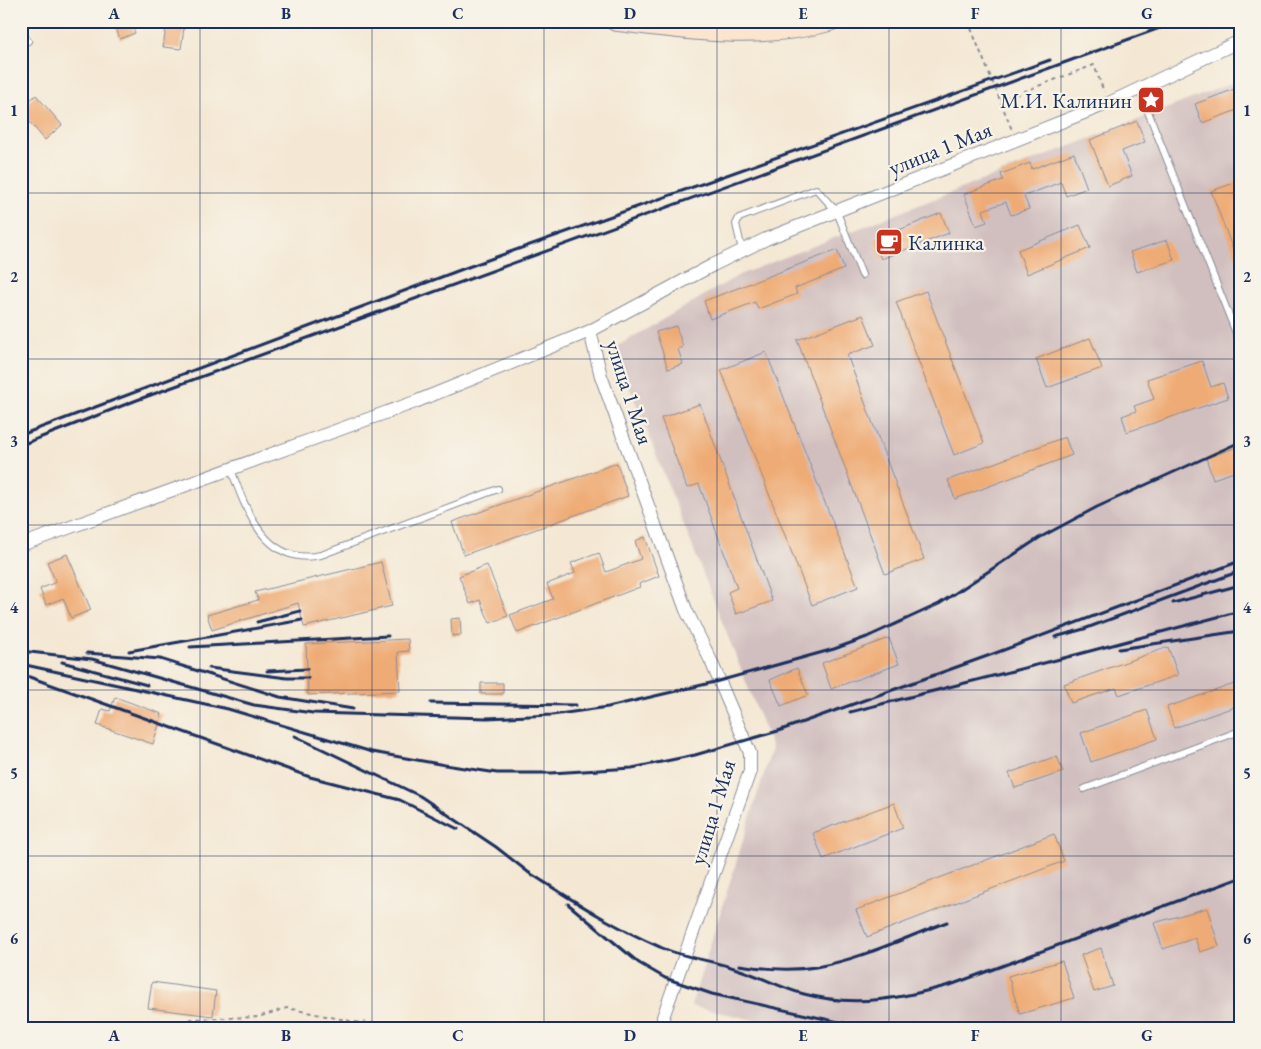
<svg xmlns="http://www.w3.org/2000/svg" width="1261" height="1049" font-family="'EB Garamond',serif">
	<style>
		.industrial { fill: #d1bfbf }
		.building { fill: #efab75 }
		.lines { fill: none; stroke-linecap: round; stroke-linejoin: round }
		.lane-casing { stroke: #888c99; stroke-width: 8 }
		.street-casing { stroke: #888c99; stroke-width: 14 }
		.secondary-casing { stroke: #888c99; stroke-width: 21 }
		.path { stroke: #888c99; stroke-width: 2; stroke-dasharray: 4 4; stroke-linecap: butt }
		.lane { stroke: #fff; stroke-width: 6 }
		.street { stroke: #fff; stroke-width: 12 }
		.secondary { stroke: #fbe5cf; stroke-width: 19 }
		.rail { stroke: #1b2f5e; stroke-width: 3 }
		.grid { fill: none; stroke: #1b2f5e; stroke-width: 1; stroke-opacity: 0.55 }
		.labels { text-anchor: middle; stroke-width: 4.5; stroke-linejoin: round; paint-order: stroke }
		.poi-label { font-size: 22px; fill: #1b2f5e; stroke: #f7f3e8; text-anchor: end }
		.street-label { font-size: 22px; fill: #1b2f5e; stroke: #f7f3e8 }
		.neatline { fill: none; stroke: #1b2f5e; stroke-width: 2 }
		.grid-label { font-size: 16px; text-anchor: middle; font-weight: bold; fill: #1b2f5e }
	</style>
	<rect width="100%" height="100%" fill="#f7f3e8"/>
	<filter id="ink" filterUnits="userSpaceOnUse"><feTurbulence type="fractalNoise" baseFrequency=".02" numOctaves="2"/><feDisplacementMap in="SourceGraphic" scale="10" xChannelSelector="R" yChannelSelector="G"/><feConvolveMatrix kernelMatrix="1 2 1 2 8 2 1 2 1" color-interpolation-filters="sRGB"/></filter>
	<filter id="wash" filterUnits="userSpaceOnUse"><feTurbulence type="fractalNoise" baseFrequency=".0096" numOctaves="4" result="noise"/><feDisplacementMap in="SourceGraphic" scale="20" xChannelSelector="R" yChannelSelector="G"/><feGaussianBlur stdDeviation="1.12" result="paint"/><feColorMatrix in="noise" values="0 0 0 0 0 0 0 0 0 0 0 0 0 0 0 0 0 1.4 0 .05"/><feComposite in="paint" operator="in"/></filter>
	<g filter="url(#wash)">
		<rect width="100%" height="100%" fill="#f4e8d4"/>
		<path class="industrial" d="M1240,80V1028H791L691,1006L772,748L614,348L739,275Z"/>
		<g id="blocks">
			<path class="building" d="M113,21H130L135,33L120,39Z
				M167,21H185L181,49L163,47Z
				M1240,87V109L1202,123L1195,104Z
				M36,95L62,125L45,140L21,112V108Z
				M1137,121L1145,142L1122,151L1132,176L1108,186L1090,140Z
				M1074,153L1087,188L1066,196L1061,182L1024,196L1029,209L1011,215L1006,202L983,210L987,222L976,226L964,194L1003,180L1001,174L1030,163L1032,169Z
				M1240,181V266H1239L1211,191Z
				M941,213L949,233L881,259L874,240Z
				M1080,225L1090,248L1027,274L1018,250Z
				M1167,240L1174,260L1137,272L1130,252Z
				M837,250L844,269L795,288L797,294L758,309L755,302L710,319L704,301Z
				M926,291L984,443L954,455L896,302Z
				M863,315L875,345L847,355L924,559L885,574L797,340Z
				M676,326L683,347L678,349L683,364L668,369L656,332Z
				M1090,338L1102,368L1047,388L1036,359Z
				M766,352L858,587L812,605L721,370Z
				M1202,361L1211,387L1223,383L1228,398L1127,432L1122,416L1136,411L1134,406L1154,399L1147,379Z
				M700,404L772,601L736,614L728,592L737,588L699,484L687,488L661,418Z
				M1065,437L1072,455L955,499L948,480Z
				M1240,446V470L1213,479L1206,458Z
				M617,463L628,496L464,555L452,522Z
				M645,537L659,576L639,584L640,587L517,633L510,615L553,599L547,584L575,573L571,563L599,553L606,572L641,559L635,541Z
				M67,554L91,610L71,618L63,598L46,605L40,589L56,582L47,562Z
				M381,562L392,606L304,627L298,603L212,630L207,615L258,600L255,592Z
				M487,565L508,616L490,623L480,600L470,604L459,576Z
				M460,618L461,635L452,636L451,619Z
				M889,638L899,664L831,689L822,663Z
				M408,639L409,651L398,652L400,691L308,695L306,644Z
				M1168,647L1178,675L1119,695L1116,688L1071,703L1064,684Z
				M797,668L808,695L781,706L770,680Z
				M1240,682V705L1174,728L1167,707Z
				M481,683H503V694H481Z
				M115,697L162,714L153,744L97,725L102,709L110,711Z
				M1147,710L1157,739L1091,762L1081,733Z
				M1057,756L1063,772L1015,788L1009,773Z
				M894,803L903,828L823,859L813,833Z
				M1054,834L1064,861L867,937L856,910Z
				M1207,908L1219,946L1200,952L1195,938L1163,949L1154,923Z
				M1101,948L1113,986L1094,992L1081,955Z
				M1062,961L1074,998L1020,1014L1008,976Z
				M152,982L216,991L213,1016L148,1008Z"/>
		</g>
	</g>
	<g filter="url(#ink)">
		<use href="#blocks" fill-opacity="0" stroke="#888c99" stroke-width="1"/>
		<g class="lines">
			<g class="lane-casing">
				<path id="lane" d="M21,33L28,41
					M1139,89L1240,343
					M742,250L736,224L739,218L816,189L837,212L862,275
					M231,469C246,511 266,567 321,555L498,489
					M1084,789L1240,731"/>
			</g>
			<g class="street-casing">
				<path id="street" d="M590,331L601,376L686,610L711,661L750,753V771L663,1017L664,1028
					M21,545L415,402L590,331L713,265L766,239L1109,103L1240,41"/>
			</g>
			<g class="secondary-casing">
				<path id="secondary" d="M615,21C685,30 761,41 831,21"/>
			</g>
			<path class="path" d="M968,21L1012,130
				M1001,100L1094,65L1104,92
				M167,1028L192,1019L258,1017L287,1008L355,1022L390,1024L398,1028"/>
			<use href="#lane" class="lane"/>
			<use href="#street" class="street"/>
			<use href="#secondary" class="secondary"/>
			<path class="rail" d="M21,435L468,267L1050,60
				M21,445L137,400L1179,21
				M1173,603L1240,585
				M257,622L300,611
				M1055,637L1084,629L1240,571
				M190,647L388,636
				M1119,649L1240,631
				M21,651L92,659L254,705L313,713L487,718L552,715L608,707L715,682L834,649L867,637L939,604L1039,538L1097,507L1240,442
				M129,651L302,620
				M87,653L160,659L280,697L353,709
				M62,662L147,685
				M21,664L228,709L372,752L445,765L497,773H551L632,768L695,755L778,731L993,654L1240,561
				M209,668L287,678H308
				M267,671L307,669
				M21,674L310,777L400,800L458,829
				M431,703L576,705
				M850,712L1060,659L1240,611
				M295,736L420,796L496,847L533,876
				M528,872C571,899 613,927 660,947C684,958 712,960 737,969C760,976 781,988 804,994C856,1008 903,998 953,984L1240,878
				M568,904L639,963L665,978L712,994L866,1028
				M739,965C764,969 791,971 816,967C861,959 904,938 947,922"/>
		</g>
	</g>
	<path class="grid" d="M200,21V1028M372,21V1028M544,21V1028M717,21V1028M889,21V1028M1061,21V1028M21,193H1240M21,359H1240M21,525H1240M21,690H1240M21,856H1240"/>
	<defs>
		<g id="sight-square" transform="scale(1.4375)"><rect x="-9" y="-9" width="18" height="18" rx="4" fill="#c8321e" stroke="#f7f3e8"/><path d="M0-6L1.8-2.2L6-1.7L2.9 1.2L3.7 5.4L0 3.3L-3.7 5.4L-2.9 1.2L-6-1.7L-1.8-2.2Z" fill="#fff"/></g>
		<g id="cafe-square" transform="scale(1.4375)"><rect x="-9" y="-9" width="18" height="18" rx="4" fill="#c8321e" stroke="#f7f3e8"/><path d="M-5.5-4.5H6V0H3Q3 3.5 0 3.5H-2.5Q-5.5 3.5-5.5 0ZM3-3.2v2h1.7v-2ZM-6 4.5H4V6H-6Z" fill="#fff"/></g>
	</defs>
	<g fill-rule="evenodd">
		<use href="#sight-square" x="1151" y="100"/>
		<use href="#cafe-square" x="889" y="242"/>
	</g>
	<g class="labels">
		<g class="poi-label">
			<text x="1132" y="108">М.И. Калинин</text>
			<text x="908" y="250" text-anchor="start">Калинка</text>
		</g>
		<g class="street-label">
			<text transform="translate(940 148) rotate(-22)" y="8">улица 1 Мая</text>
			<text transform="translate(630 392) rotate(72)" y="8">улица 1 Мая</text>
			<text transform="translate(712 812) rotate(-73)" y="8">улица 1 Мая</text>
		</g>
	</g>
	<rect width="1261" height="1049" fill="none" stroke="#f7f3e8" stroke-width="55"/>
	<rect x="28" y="28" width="1206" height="994" class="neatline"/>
	<g class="grid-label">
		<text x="114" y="19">A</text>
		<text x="286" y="19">B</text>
		<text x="458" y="19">C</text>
		<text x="630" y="19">D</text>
		<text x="803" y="19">E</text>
		<text x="975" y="19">F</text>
		<text x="1147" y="19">G</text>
		<text x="14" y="116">1</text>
		<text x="1247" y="116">1</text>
		<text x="14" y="282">2</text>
		<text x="1247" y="282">2</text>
		<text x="14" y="447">3</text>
		<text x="1247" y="447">3</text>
		<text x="14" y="613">4</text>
		<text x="1247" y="613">4</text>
		<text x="14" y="779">5</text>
		<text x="1247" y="779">5</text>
		<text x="14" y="944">6</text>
		<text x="1247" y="944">6</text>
		<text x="114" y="1041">A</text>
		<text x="286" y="1041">B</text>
		<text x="458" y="1041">C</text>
		<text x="630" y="1041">D</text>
		<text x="803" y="1041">E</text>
		<text x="975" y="1041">F</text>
		<text x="1147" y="1041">G</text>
	</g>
</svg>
